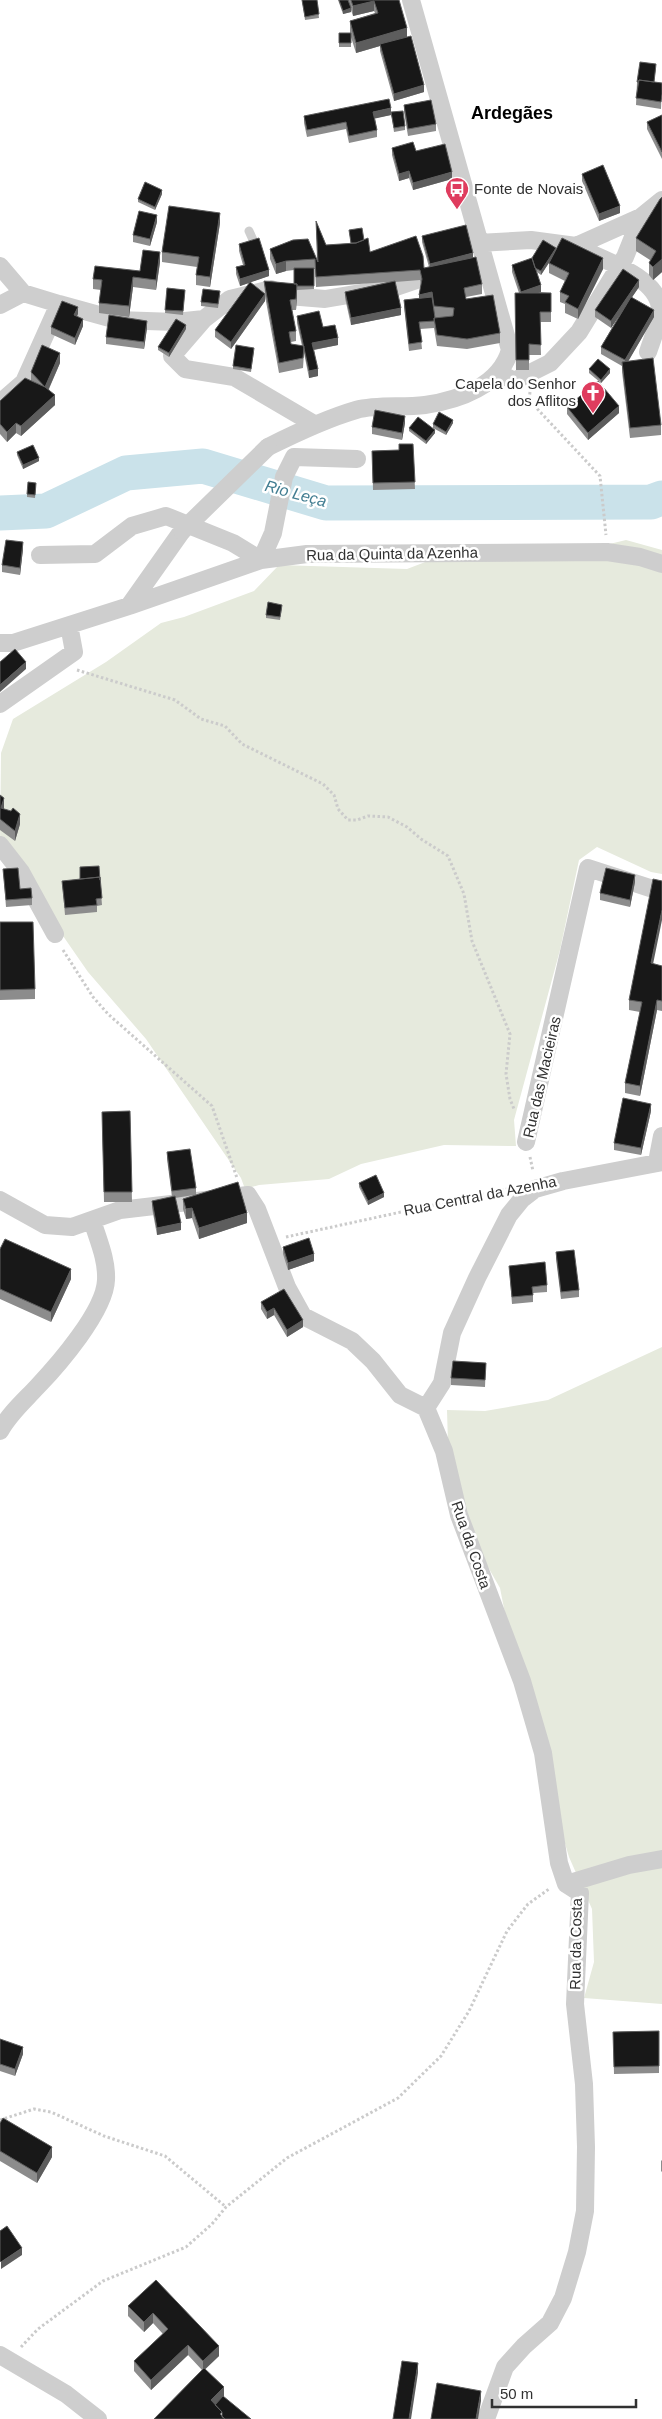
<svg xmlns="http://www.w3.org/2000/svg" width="662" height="2419" font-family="Arial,sans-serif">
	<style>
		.green { fill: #e6eadd }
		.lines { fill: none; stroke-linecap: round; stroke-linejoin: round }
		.river { stroke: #cae2ea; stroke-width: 35 }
		.path { stroke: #cbcbcb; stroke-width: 3; stroke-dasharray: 2.5 2.5; stroke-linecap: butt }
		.lane { stroke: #cecece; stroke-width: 9 }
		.street { stroke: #cecece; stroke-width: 18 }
		.street-bridge { stroke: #cecece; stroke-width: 18 }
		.wall { fill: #8c8c8c }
		.shaded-wall { fill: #5d5d5d }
		.building { fill: #181818; stroke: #5d5d5d }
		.labels { text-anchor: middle; stroke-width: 5; stroke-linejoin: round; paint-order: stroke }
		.poi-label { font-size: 15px; fill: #313131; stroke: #fff; text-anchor: start }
		.street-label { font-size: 15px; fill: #313131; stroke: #fff }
		.water-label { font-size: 16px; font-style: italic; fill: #417d91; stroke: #fff }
		.quarter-label { font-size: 18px; font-weight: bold; fill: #000; stroke: #fff }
	</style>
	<rect width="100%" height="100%" fill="#fff"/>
	<path class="green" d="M626,540L662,550V874L651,872L597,847L579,860L560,950L514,1120L516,1146L444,1145L361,1164L329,1179L259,1185L245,1189L241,1178L146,1039L88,972L0,845L1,753L13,719L106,662L161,623L184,617L254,591L279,565L407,569L441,556L563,561L585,559L589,549Z
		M662,1347V2004L584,1998L594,1962L592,1909L569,1857L544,1773L515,1664L500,1588L468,1532L448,1444L447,1410L485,1411L548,1400Z"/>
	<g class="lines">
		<path class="river" d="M0,513L46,511L126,473L203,466L326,503L651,502L662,498"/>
		<path class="path" d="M530,392L529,400L600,476L606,535
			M77,670L175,700L201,719L225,726L242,744L323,784L334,795L338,809L348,820H357L368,816L388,817L407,827L421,839L448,856L464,894L472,941L510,1034L506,1074L510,1099L514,1109
			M63,950L93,997L108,1014L212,1106L237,1178
			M530,1157L533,1171
			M286,1237L507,1189
			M0,2120L34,2109L51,2112L104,2136L165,2156L226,2207
			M21,2347L38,2329L103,2281L186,2247L212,2224L226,2207L287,2158L398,2098L441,2056L469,2011L507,1931L528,1904L549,1889"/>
		<path class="lane" d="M249,231L258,251"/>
		<path class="street" d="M478,243L531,240L576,246L641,217L662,200
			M583,250C607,261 660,279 660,310C659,323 652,340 648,352
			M0,266L23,293L59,304L117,320L176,322L204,319L230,299L271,289L288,296L325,299L396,287L437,273
			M0,305L23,293
			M204,319L172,356L185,369L234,377L314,424
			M499,373L514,381L550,363L579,332L625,257L641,217
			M0,403L24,382L59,304
			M268,447C296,433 325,419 356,410C378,404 402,408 425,405C459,400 500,386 510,350L411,0
			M40,555L95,554L132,526L166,516L233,543L261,560L273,533L284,477L294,457L357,459
			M129,606L182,531
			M0,643H13L129,606L261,560L307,554L607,552L640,557L662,564
			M0,704L74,652L69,625
			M0,845L21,872L55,934
			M526,1142L588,868L662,892
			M657,1162L662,1136
			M0,1200L45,1225L72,1227L120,1210L248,1195L257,1209L287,1287L303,1316L352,1341L373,1361L400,1395L426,1408
			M426,1408L444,1451L459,1515L522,1681L543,1753L559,1863L566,1884L580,1893L575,2004L584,2084L586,2147L585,2211L577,2252L563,2298L550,2323L524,2346L505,2367L486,2419
			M426,1408L442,1383L452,1333L477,1278L509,1215L522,1199L535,1189L563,1181L662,1162
			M0,1431C9,1414 24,1401 37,1387C58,1365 105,1311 106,1280C107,1259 98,1240 92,1220
			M566,1884L629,1865L662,1859
			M0,2355L66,2394L98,2419"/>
		<path class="street-bridge" d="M182,531L268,447"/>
	</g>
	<path class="wall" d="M302,0H317L319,18L305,20Z
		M338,0H399L407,37L424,92L394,101L380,51V46L356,53L351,37V47H339V33H350V21L375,13L374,11L353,16L351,10V12L343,14Z
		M656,68L654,82L662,83L661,109L636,105L637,82Z
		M404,105L436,124V131L408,136L404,112Z
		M391,112L405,126V130L394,132Z
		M391,115L375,118L377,130V137L349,143L346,129L307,137L304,123V116Z
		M662,115V159L647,129V122Z
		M392,148L416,151L452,179L413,190L409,178L399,181L392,155Z
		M582,174L620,213L599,221L582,181Z
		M162,194L155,210L138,202V199Z
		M662,197V272L653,280L649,275V263L650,260L636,251V238Z
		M316,221L326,245L351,244L349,230L364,240L370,252L424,268L429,267L422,242V236L473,258L482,284V294L466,297V299L500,333V343L467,349L437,346L434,328L420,329L422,349L409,351L404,307V300L419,298L421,285L420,280L395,282L401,315L351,325L345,298V292L388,282L316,287L315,269H314V289L297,290L296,310H292L296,331V341L291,342V344L302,346L297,323V316L323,327L338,345L314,350L318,376L309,378L304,353L303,368L279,373L265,296V301L231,349L215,337V330L249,283L240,286L236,274V267L243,265L239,251V244L269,276L250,282L265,294L264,281L294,284V270L286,271L276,274L270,259V249L293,240L317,261Z
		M157,222L150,246L133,242V235Z
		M220,223L210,287L196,285V275L197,267L162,262V252Z
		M556,251L603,269L578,319L565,313V304L560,302V292L565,281L549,273V263L554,255L541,275L537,272L541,292L551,293V322H540L541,355H529V370H516L515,293H519L512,272V265Z
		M160,262L156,290L133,287L129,317L99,313V303L101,290L93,289V279L140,271Z
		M639,287L632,297L654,317L628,361L661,425V435L630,438L622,372V366L601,354V347L620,314L611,328L595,317V310Z
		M167,288L185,290L183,315L165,313Z
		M220,295L218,308L201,306V302Z
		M78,314L77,316L83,326L75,345L51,334V327Z
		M147,328L144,349L106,344V337Z
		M186,329L169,357L158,350V347Z
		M254,351L251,372L233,369V366Z
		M60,363L49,389L55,405L21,436L16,433L7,442L0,434V401L31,381V372Z
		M589,369L610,373L601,383L589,373Z
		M567,407L619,413L588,440L567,414Z
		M405,423L402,440L372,434V427Z
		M453,423L446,435L433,428V424Z
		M409,428L435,433L426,444L409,431Z
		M413,444L415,489L373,490L372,451L399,450Z
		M17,452L39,461L23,469L17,455Z
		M36,486L35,498L27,497V494Z
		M23,549L20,575L2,572V565Z
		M282,608L280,620L266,618V615Z
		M0,795L4,809L20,824L15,841L0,830Z
		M3,869L20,889L32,898V905L6,907Z
		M62,881H100L102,905L97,906V912L65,915Z
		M635,882L630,907L600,900V893Z
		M0,922L35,989V999L0,1000Z
		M653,964L662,966V1011L657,1010L640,1096L625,1093V1083L640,1012L629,1010V1000Z
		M130,1111L132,1202H104L102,1112Z
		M651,1111L641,1155L614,1150V1143Z
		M167,1152L196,1188V1195L247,1223L199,1239L192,1218L186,1219L183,1209V1199L194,1195L175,1198L181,1230L157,1235L152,1208V1201L172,1197L167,1159Z
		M359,1183L384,1197L368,1205L359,1187Z
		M283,1247L314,1261L288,1270L283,1254Z
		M0,1249L71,1279L51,1322L0,1299Z
		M556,1252L579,1290V1297L561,1299L556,1259Z
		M509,1266L547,1285V1292L533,1293V1302L512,1304Z
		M261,1302L303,1320V1327L287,1337L274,1315L267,1319L261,1309Z
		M486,1363L485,1387L451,1385V1378Z
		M659,2031V2073L614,2074L613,2032Z
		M0,2039L23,2054L15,2076L0,2071Z
		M0,2123L52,2157L37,2183L0,2161Z
		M662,2160V2172L661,2171V2161Z
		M156,2280L219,2356L154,2419L202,2370L188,2355L151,2390L134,2371V2361L163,2334L153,2323L144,2332L128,2316V2306Z"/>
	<path class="shaded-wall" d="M374,1V11L353,16V6Z
		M351,8V12L343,14V11Z
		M407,28V38L356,53V43Z
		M424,85V92L394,101V94Z
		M391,108V115L373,119V112Z
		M409,171V178L399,181V174Z
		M452,172V179L413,190V183Z
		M162,190V194L155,210V207Z
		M620,206V213L599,221V214Z
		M220,213V223L210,287V277Z
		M157,215V222L150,246V239Z
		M556,248V252L541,275V271Z
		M160,252V262L156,290V280Z
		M473,253V260L430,271V264Z
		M603,258V269L578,319V309Z
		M662,259V272L653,280V267Z
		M286,261V271L276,274V264Z
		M269,270V276L240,286V279Z
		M133,277V287L129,317V306Z
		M639,280V287L611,328V321Z
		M297,284V295L296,310V299Z
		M541,285V292L521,299V292Z
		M432,292V302L419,305V295Z
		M265,294V301L231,349V342Z
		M78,307V314L74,322V315Z
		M401,308V315L351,325V318Z
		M654,310V317L625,367V360Z
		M83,319V326L75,345V338Z
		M147,321V328L144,349V342Z
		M186,325V329L169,357V353Z
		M338,338V345L312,350V343Z
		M60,353V363L45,397V387Z
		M318,369V376L309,378V371Z
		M610,369V373L601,383V380Z
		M55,395V405L21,436V426Z
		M619,406V413L588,440V433Z
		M405,416V423L402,440V433Z
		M453,420V423L446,435V432Z
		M16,423V433L7,442V432Z
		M435,430V433L426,444V441Z
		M39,458V461L23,469V465Z
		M23,542V549L20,575V568Z
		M26,662V669L0,692V685Z
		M4,798V808L1,819V808Z
		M20,814V824L15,841V831Z
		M635,875V882L630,907V900Z
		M662,910V920L651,974V963Z
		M657,1000V1010L640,1096V1086Z
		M651,1104V1111L641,1155V1148Z
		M384,1193V1197L368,1205V1201Z
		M192,1208V1218L186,1219V1209Z
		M247,1213V1223L199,1239V1228Z
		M181,1223V1230L157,1235V1228Z
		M314,1254V1261L288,1270V1263Z
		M71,1269V1279L51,1322V1312Z
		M274,1308V1315L267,1319V1312Z
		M303,1320V1327L287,1337V1330Z
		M23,2047V2054L15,2076V2069Z
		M52,2147V2157L37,2183V2173Z
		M22,2248V2255L1,2269V2262Z
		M153,2313V2323L144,2332V2322Z
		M188,2345V2355L151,2390V2380Z
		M219,2346V2356L203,2371V2361Z
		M418,2363V2373L411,2419H409Z
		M224,2387V2400L214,2410L211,2400Z
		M481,2391V2401L478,2419H476Z"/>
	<path class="building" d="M302,0H317L319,14L305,17Z
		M339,0H348L351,8L343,11Z
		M351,0H399L407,28L356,43L350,21L378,13L374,1L353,6Z
		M339,33H351V43H339Z
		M411,36L424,85L394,94L380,44Z
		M640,62L656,64L654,82L639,80L638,82H637Z
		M639,80L662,83V94L661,102L636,98Z
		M389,99L391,108L373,112L377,130L349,136L346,122L307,130L304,116Z
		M431,100L436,124L408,129L404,105Z
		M403,111L405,126L394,128L391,112Z
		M662,115V152L647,122Z
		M413,142L416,151L445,144L452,172L413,183L409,171L399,174L392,148Z
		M603,165L620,206L599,214L582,174Z
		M145,182L162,190L155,207L138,199Z
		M662,197V259L653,267L649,263L656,251L636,238L660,199Z
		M169,206L220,213L210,277L196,275L199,257L162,252Z
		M139,211L157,215L150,239L133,235Z
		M316,221L326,245L356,243L368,238L370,252L416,236L423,256L424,268L476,257L482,284L464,288L466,299L493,295L500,333L467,339L437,335L434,318L453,316L454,308L434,306L432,292L419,295L422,279L420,270L316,277L315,259L286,261L276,264L270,249L293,240L308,239L318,262Z
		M466,225L473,253L430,264L422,236Z
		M362,228L364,240L356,243H351L349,230Z
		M259,238L269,270L240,279L236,267L245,265L239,244Z
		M562,238L603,258L578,309L565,302L569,296L560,292L569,273L549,263Z
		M543,240L556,248L541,271L535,268L532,258Z
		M143,250L160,252L156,280L133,277L129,306L99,303L102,280L93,279L95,266L140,271Z
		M532,258L541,285L521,292L512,265Z
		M294,268H314V286H297V284H294Z
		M623,269L639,280L611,321L595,310Z
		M264,281L297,284L296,299L290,300L296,331L289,332L291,344L304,346L303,358L279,363Z
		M395,281L401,308L351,318L345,292Z
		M250,282L265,294L231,342L215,330Z
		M167,288L185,290L183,311L165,310Z
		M203,289L220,291L218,304L201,302Z
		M515,293H551V312H540L541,345L529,344V360H516Z
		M432,297L435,318H434V321L419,322L422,342L409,344L404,300Z
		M631,297L654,310L625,360L601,347Z
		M62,301L78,307L74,315L83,319L75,338L51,327Z
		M319,311L323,327L335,325L338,338L312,343L318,369L309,371L297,316Z
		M109,315L147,321L144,342L106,337Z
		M176,319L186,325L169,353L158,347Z
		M42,345L60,353L45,387L55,395L21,426L16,423L7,432L0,424V401L25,378L45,387L31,372Z
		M236,345L254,348L251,369L233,366Z
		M653,358L661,425L630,428L622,362Z
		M598,359L610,369L601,380L589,369Z
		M598,381L619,406L588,433L567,407Z
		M375,410L405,416L402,433L372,427Z
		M439,412L453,420L446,432L433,424Z
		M418,417L435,430L426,441L409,428Z
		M399,444H413L415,482L373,483L372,451L399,450Z
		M33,445L39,458L23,465L17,452Z
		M28,482L36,483L35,495L27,494Z
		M6,540L23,542L20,568L2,565Z
		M268,602L282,605L280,617L266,615Z
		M15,649L26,662L0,685V662Z
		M0,795L4,798L1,808L11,811L13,808L20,814L15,831L0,819Z
		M99,866L100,880V877L80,879V867Z
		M18,868L20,889L31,888L32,898L6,900L3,869Z
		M606,868L635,875L630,900L600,893Z
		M100,877L102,898L96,899L97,905L65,908L62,881Z
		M653,879L662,881V910L651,963L662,966V1001L657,1000L640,1086L625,1083L642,1002L629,1000Z
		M0,922H33L35,989L0,990Z
		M623,1098L651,1104L641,1148L614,1143Z
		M130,1111L132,1192H104L102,1112Z
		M190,1149L196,1188L172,1191L167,1152Z
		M376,1175L384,1193L368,1201L359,1183Z
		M238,1182L247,1213L199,1228L192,1208L186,1209L183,1199Z
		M175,1196L181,1223L157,1228L152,1201Z
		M309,1238L314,1254L288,1263L283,1247Z
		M5,1239L71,1269L51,1312L0,1289V1249Z
		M574,1250L579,1290L561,1292L556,1252Z
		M545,1262L547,1285L532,1287L533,1295L512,1297L509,1266Z
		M284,1289L303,1320L287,1330L274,1308L267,1312L261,1302Z
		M453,1361L486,1363L485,1380L451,1378Z
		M659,2031V2066L614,2067L613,2032Z
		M0,2039L23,2047L15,2069L0,2064Z
		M3,2118L52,2147L37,2173L0,2151V2123Z
		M7,2226L22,2248L1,2262L0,2261V2231Z
		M156,2280L219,2346L203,2361L188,2345L151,2380L134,2361L168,2329L153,2313L144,2322L128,2306Z
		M402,2361L418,2363L409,2419H393Z
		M204,2368L224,2387L211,2400L222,2412L220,2414L225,2419H154Z
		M437,2383L481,2391L476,2419H431Z
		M223,2396L251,2419H225L222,2417V2412L215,2405Z"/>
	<defs>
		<g id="bus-pin" transform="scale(1.25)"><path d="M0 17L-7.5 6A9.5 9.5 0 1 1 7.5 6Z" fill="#df3c5e" stroke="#fff"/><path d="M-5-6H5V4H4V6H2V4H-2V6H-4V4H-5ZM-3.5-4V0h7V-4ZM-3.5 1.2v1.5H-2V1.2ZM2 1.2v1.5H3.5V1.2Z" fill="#fff"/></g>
		<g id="church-pin" transform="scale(1.25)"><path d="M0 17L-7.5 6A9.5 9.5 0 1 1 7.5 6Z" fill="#df3c5e" stroke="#fff"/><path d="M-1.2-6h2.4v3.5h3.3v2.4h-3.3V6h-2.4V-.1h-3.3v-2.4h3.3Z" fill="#fff"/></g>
	</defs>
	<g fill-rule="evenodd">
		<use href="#bus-pin" x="457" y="189"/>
		<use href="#church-pin" x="593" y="393"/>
	</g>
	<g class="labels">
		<g class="poi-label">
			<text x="474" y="194">Fonte de Novais</text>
			<text x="576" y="389" text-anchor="end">Capela do Senhor<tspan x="576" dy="17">dos Aflitos</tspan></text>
		</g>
		<g class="street-label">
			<text transform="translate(392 554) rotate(-1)" y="5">Rua da Quinta da Azenha</text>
			<text transform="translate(542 1077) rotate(-77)" y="5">Rua das Macieiras</text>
			<text transform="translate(480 1196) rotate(-11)" y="5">Rua Central da Azenha</text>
			<text transform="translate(471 1545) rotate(71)" y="5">Rua da Costa</text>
			<text transform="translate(576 1944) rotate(-89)" y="5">Rua da Costa</text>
		</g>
		<g class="water-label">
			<text transform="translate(296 493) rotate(15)" y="6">Rio Leça</text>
		</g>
		<g class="quarter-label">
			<text x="512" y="119">Ardegães</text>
		</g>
	</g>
	<path d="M492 2399v8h144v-8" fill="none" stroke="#313131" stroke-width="2.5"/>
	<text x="500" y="2399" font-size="15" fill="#313131" stroke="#ffffff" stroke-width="4" paint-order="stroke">50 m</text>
</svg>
